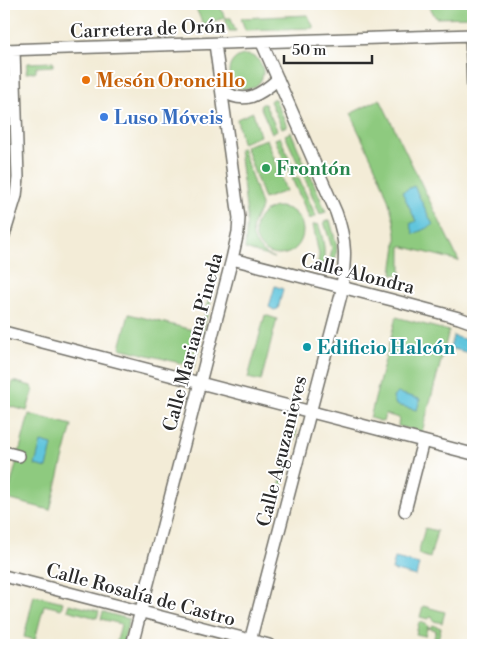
<svg xmlns="http://www.w3.org/2000/svg" width="477" height="649" font-family="'Libre Bodoni',serif">
	<style>
		.green { fill: #8eca7f; stroke: #5c7a55 }
		.water { fill: #60c5dd; stroke: #467884 }
		.lines { fill: none; stroke-linecap: round; stroke-linejoin: round }
		.minor-casing { stroke: #716f67; stroke-width: 14 }
		.minor { stroke: #fff; stroke-width: 11 }
		.food-dot { fill: #e8710a; stroke: #fff; stroke-width: 2 }
		.shop-dot { fill: #3f7fe0; stroke: #fff; stroke-width: 2 }
		.leisure-dot { fill: #2e9e5b; stroke: #fff; stroke-width: 2 }
		.culture-dot { fill: #0f9aa8; stroke: #fff; stroke-width: 2 }
		.labels { text-anchor: middle; stroke-width: 4; stroke-linejoin: round; paint-order: stroke }
		.street-label { font-size: 19px; fill: #2b2b2b; stroke: #fff }
		.food-label { font-size: 19px; font-weight: bold; fill: #c56008; stroke: #fff; text-anchor: start }
		.shop-label { font-size: 19px; font-weight: bold; fill: #366cbe; stroke: #fff; text-anchor: start }
		.leisure-label { font-size: 19px; font-weight: bold; fill: #27864d; stroke: #fff; text-anchor: start }
		.culture-label { font-size: 19px; font-weight: bold; fill: #0d838f; stroke: #fff; text-anchor: start }
	</style>
	<rect width="100%" height="100%" fill="#fff"/>
	<filter id="ink" filterUnits="userSpaceOnUse"><feTurbulence type="fractalNoise" baseFrequency=".02" numOctaves="2"/><feDisplacementMap in="SourceGraphic" scale="10" xChannelSelector="R" yChannelSelector="G"/><feConvolveMatrix kernelMatrix="1 2 1 2 8 2 1 2 1" color-interpolation-filters="sRGB"/></filter>
	<filter id="wash" filterUnits="userSpaceOnUse"><feTurbulence type="fractalNoise" baseFrequency=".0096" numOctaves="4" result="noise"/><feDisplacementMap in="SourceGraphic" scale="20" xChannelSelector="R" yChannelSelector="G"/><feGaussianBlur stdDeviation="1.12" result="paint"/><feColorMatrix in="noise" values="0 0 0 0 0 0 0 0 0 0 0 0 0 0 0 0 0 1.4 0 .05"/><feComposite in="paint" operator="in"/></filter>
	<g filter="url(#wash)">
		<rect width="100%" height="100%" fill="#f3ecd7"/>
		<path class="green" d="M194,4H219L225,18H231L236,31H229L225,18L203,24Z
			M428,4H473V17L436,18Z
			M308,15L314,28L245,30L241,18Z
			M229 72a17 17 0 1 1 34 0a17 17 0 1 1-34 0Z
			M53,62V66L36,67V72L26,73L28,63Z
			M272,99H275L287,126L282,128L270,101Z
			M380,99L459,261L401,246V274L392,275C393,261 397,247 396,233C390,191 368,152 350,114Z
			M262,104H265L277,130L272,133L260,106Z
			M253,112L260,136L242,143L237,119Z
			M291,132L305,165L300,168L285,135Z
			M280,137L294,170L289,172L275,139Z
			M267,139L286,191L264,199L245,146Z
			M242,148L261,205C261,212 257,213 255,219C247,236 258,252 274,258L245,249L247,216L239,149Z
			M309,172L326,212L320,214L303,174Z
			M298,177L316,216L310,219L292,179Z
			M255 231a24 24 0 1 1 48 0a24 24 0 1 1-48 0Z
			M330,220L337,247L334,271L331,274L328,271L332,248L324,222Z
			M318,224C324,239 327,255 321,270L317,268L319,255L313,225Z
			M217,269L219,270L193,370L190,369Z
			M129,314L197,331L188,365L120,348Z
			M265,315L277,319L261,381L248,378Z
			M396,317L449,331L422,432L398,426L399,418L385,414L383,422L370,418Z
			M13,381L31,386L33,390L27,411L6,405Z
			M29,414L72,425L50,510L7,499Z
			M294,430H297L277,507L274,506Z
			M425,528L437,531L430,558L418,554Z
			M34,595L63,602L61,609L44,605L35,640L24,637Z
			M69,604L99,611L97,618L67,610Z
			M423,606L445,612L442,623L434,621L432,616L428,619L420,617Z
			M103,612L129,619L123,645H116L121,624L101,619Z
			M419,622L426,624L429,628L433,625L441,628L438,639L434,638L436,630L427,628L425,636L416,634Z"/>
		<path class="water" d="M414,186L433,225L414,234L410,224L416,221L402,192Z
			M275,286L283,289L278,309L274,310L269,307Z
			M453,336L473,342V354L450,348Z
			M398,393L420,399L417,410L396,405L393,397Z
			M41,442L52,445L47,468L35,465Z
			M395,558L419,564L416,576L392,570Z"/>
	</g>
	<g filter="url(#ink)">
		<g class="lines">
			<g class="minor-casing">
				<path id="minor" d="M471,35L473,91
					M4,50L473,35
					M222,90C244,106 260,95 278,79
					M4,235L16,196L18,178L14,50
					M232,259L392,300L459,318L473,323
					M4,332L473,454
					M4,452L19,456
					M405,511L423,441
					M4,576L269,645
					M132,645L232,259L238,232L239,218L215,44
					M249,645L341,295C345,261 348,245 336,212L262,43"/>
			</g>
			<use href="#minor" class="minor"/>
		</g>
	</g>
	<circle class="food-dot" cx="86" cy="80" r="5"/>
	<circle class="shop-dot" cx="104" cy="117" r="5"/>
	<circle class="leisure-dot" cx="266" cy="168" r="5"/>
	<circle class="culture-dot" cx="307" cy="347" r="5"/>
	<g class="labels">
		<g class="street-label">
			<text transform="translate(148 28) rotate(-2)" y="7">Carretera de Orón</text>
			<text transform="translate(358 273) rotate(14)" y="7">Calle Alondra</text>
			<text transform="translate(192 342) rotate(-75)" y="7">Calle Mariana Pineda</text>
			<text transform="translate(281 451) rotate(-76)" y="7">Calle Aguzanieves</text>
			<text transform="translate(141 594) rotate(15)" y="7">Calle Rosalía de Castro</text>
		</g>
		<g class="food-label">
			<text x="96" y="87">Mesón Oroncillo</text>
		</g>
		<g class="shop-label">
			<text x="114" y="124">Luso Móveis</text>
		</g>
		<g class="leisure-label">
			<text x="276" y="175">Frontón</text>
		</g>
		<g class="culture-label">
			<text x="317" y="354">Edificio Halcón</text>
		</g>
	</g>
	<rect width="477" height="649" fill="none" stroke="#fff" stroke-width="20"/>
	<path d="M284 55v8h88v-8" fill="none" stroke="#2b2b2b" stroke-width="2.5"/>
	<text x="292" y="55" font-size="15" fill="#2b2b2b" stroke="#ffffff" stroke-width="4" paint-order="stroke">50 m</text>
</svg>
